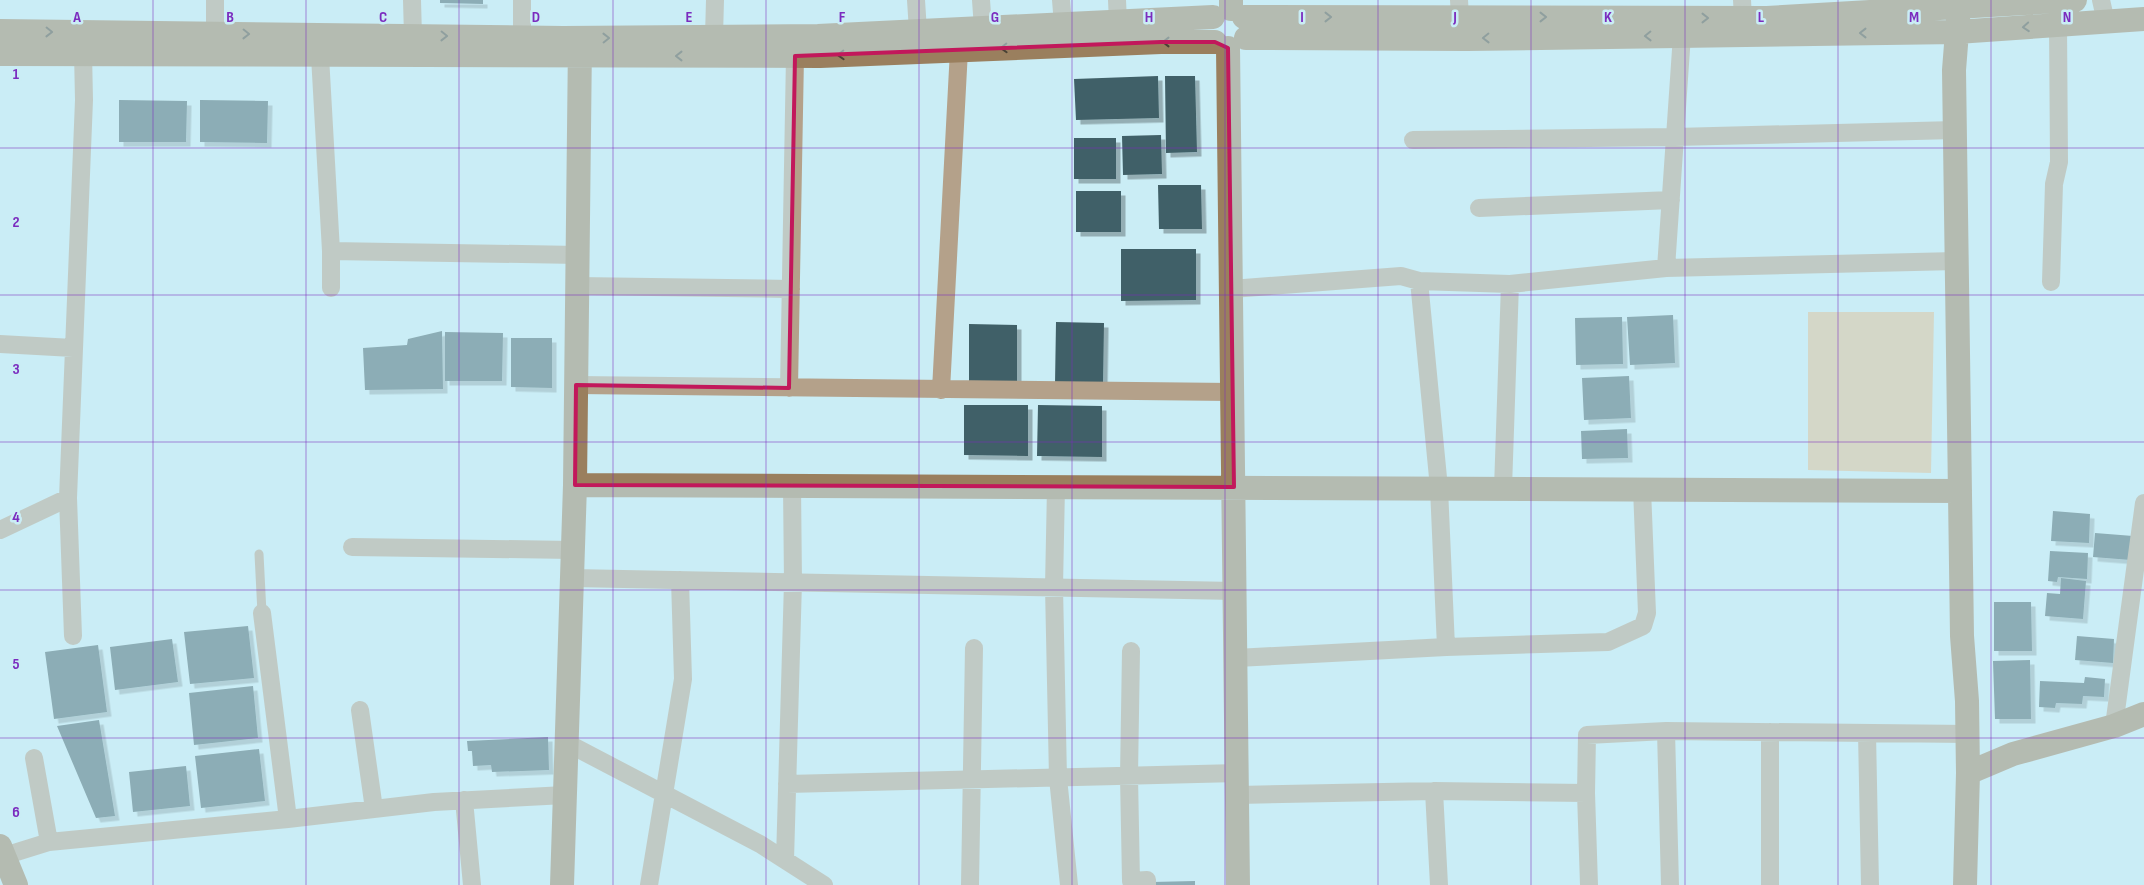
<svg xmlns="http://www.w3.org/2000/svg" width="2144" height="885" font-family="'Sofia Sans Condensed',sans-serif">
	<style>
		.green { fill: #e0bd91 }
		.building { fill: #416067; filter: url(#shadow) }
		.lines { fill: none; stroke-linecap: round; stroke-linejoin: round }
		.lane { stroke: #b4a18a; stroke-width: 9 }
		.street { stroke: #b4a18a; stroke-width: 18 }
		.secondary { stroke: #9a7f5e; stroke-width: 24 }
		.oneway { stroke: #484235 }
		.marked { fill: none; stroke: #c2185b; stroke-width: 4; stroke-linejoin: round }
		.grid { fill: none; stroke: #7b2cbf; stroke-width: 1; stroke-opacity: 0.55 }
		.grid-label { font-size: 16px; text-anchor: middle; font-weight: bold; fill: #7b2cbf; stroke: #caedf5; stroke-width: 5; stroke-linejoin: round; paint-order: stroke }
	</style>
	<defs>
		<filter id="shadow"><feDropShadow dx="4.5" dy="4.5" stdDeviation="0" flood-color="#0004"/></filter>
	</defs>
	<rect width="100%" height="100%" fill="#caedf5"/>
	<path class="green" d="M1808,312H1934L1931,473L1808,470Z"/>
	<path class="building" d="M440,0H483V4L440,3Z
		M1158,76L1159,118L1076,120L1074,79Z
		M1165,76H1195L1197,152L1166,153Z
		M119,100L187,101L186,142H119Z
		M200,100L268,101L267,143L200,142Z
		M1161,135L1162,174L1123,175L1122,136Z
		M1074,138H1116V179H1074Z
		M1158,185H1201L1202,229H1159Z
		M1076,191H1121V232H1076Z
		M1121,249H1196V300L1121,301Z
		M1673,315L1675,363L1630,365L1627,317Z
		M1622,317L1623,364L1576,365L1575,318Z
		M1056,322L1104,323L1103,385L1055,384Z
		M969,324L1017,325V387L969,386Z
		M442,331L443,389L365,390L363,348L407,345L408,339Z
		M445,332L503,333L502,381H445Z
		M511,338H552V388L511,387Z
		M1629,376L1631,418L1584,420L1582,378Z
		M964,405H1028V456L964,455Z
		M1038,405L1102,406V457L1037,456Z
		M1627,429L1628,458L1582,459L1581,431Z
		M2053,511L2090,514L2089,543L2051,541Z
		M2095,533L2133,536L2131,560L2093,557Z
		M2050,551L2088,553L2087,579L2058,577L2057,582L2048,581Z
		M2061,578L2086,581L2083,619L2045,616L2047,593L2060,594Z
		M1994,602H2031L2032,651H1994Z
		M248,626L254,678L190,684L184,632Z
		M2077,636L2114,639L2113,663L2075,660Z
		M172,639L178,682L115,690L110,647Z
		M98,645L107,712L54,719L45,652Z
		M2030,660L2031,719H1995L1993,661Z
		M2085,677L2105,679L2104,697L2083,696L2082,704L2056,703L2055,708L2039,707L2040,681L2084,683Z
		M253,686L258,738L194,745L189,693Z
		M99,720L115,816L96,818L57,726Z
		M548,737L549,770L492,772L491,765L473,766L472,751H468L467,741Z
		M259,749L265,801L201,808L195,756Z
		M186,766L190,806L133,812L129,772Z
		M1195,881V885H1152V882Z"/>
	<g class="lines">
		<path class="lane" d="M259,554L262,613"/>
		<path class="street" d="M215,0V33
			M412,0L413,36
			M916,0L918,31
			M981,0L983,28
			M1061,0L1063,24
			M1117,0L1118,22
			M1459,0L1460,17
			M1742,0L1743,18
			M2101,0L2106,22
			M714,36L715,0
			M522,37V0
			M320,56L331,251L578,255
			M1413,140L1675,137L1955,130
			M1479,208L1671,200
			M331,251V288
			M1666,268L1682,35
			M1419,281L1439,488L1446,647
			M2051,282L2054,184L2059,162L2058,25
			M577,286L791,289
			M1231,289L1401,276L1419,281L1510,284L1666,268L1956,261
			M0,344L73,348
			M576,385L1232,392
			M789,388L795,56
			M941,390L959,50
			M1056,487L1054,587L1058,778L1069,885
			M1503,488L1510,284
			M0,530L68,498
			M352,547L573,550
			M572,578L1235,591
			M262,613L288,819
			M73,636L68,498L84,100L83,52
			M1131,651L1129,776L1131,881L1147,880V885
			M1236,658L1446,647L1608,642L1643,626L1647,613L1642,489
			M360,710L374,809
			M2114,726L2144,503
			M1867,733L1870,885
			M567,743L760,844L824,885
			M34,758L49,842
			M787,784L1238,773
			M1434,791L1439,885
			M1238,795L1434,791L1586,793
			M464,800L472,885
			M4,856L49,842L288,819L434,802L565,795
			M785,860L793,582L792,486
			M649,885L683,679L680,580
			M970,885L974,648
			M1589,885L1586,793L1587,735L1666,731
			M1670,885L1666,731L1968,734
			M1770,885V732"/>
		<path class="secondary" d="M1231,0V9
			M1959,7L1954,70L1962,636L1967,701L1968,773L2013,754L2114,726L2144,714
			M1244,17L1767,18L2075,0
			M0,31L563,38L818,36L1213,17
			M1246,38L1467,39L1957,32L2144,19
			M1228,48L1238,885
			M0,54L820,56L1161,42H1215
			M575,485L1960,491
			M0,846L16,885
			M562,885L575,485L580,42
			M1965,885L1968,773"/>
	</g>
	<defs><path id="oneway-chevron" d="M-2-3.5L2.5 0L-2 3.5" fill="none" stroke-width="1.6" stroke-linecap="round" stroke-linejoin="round" transform="scale(1.25)"/></defs>
	<g class="oneway">
		<use href="#oneway-chevron" transform="translate(1328 17)"/>
		<use href="#oneway-chevron" transform="translate(1543 17)"/>
		<use href="#oneway-chevron" transform="translate(1705 18)"/>
		<use href="#oneway-chevron" transform="translate(2026 27) rotate(176)"/>
		<use href="#oneway-chevron" transform="translate(49 32) rotate(1)"/>
		<use href="#oneway-chevron" transform="translate(1863 33) rotate(180)"/>
		<use href="#oneway-chevron" transform="translate(246 34) rotate(1)"/>
		<use href="#oneway-chevron" transform="translate(444 36) rotate(1)"/>
		<use href="#oneway-chevron" transform="translate(1648 36) rotate(179)"/>
		<use href="#oneway-chevron" transform="translate(606 38) rotate(-1)"/>
		<use href="#oneway-chevron" transform="translate(1486 38) rotate(179)"/>
		<use href="#oneway-chevron" transform="translate(1166 42) rotate(-180)"/>
		<use href="#oneway-chevron" transform="translate(1004 48) rotate(178)"/>
		<use href="#oneway-chevron" transform="translate(841 55) rotate(178)"/>
		<use href="#oneway-chevron" transform="translate(679 56) rotate(180)"/>
	</g>
	<path d="M0 0H2144V885H0ZM1161,42H1215L1228,48L1234,487L575,485L576,385L789,388L795,56Z" fill="#caedf5" fill-opacity=".55" fill-rule="evenodd"/>
	<path class="marked" d="M1161,42H1215L1228,48L1234,487L575,485L576,385L789,388L795,56Z"/>
	<path class="grid" d="M153,0V885M306,0V885M459,0V885M613,0V885M766,0V885M919,0V885M1072,0V885M1225,0V885M1378,0V885M1531,0V885M1685,0V885M1838,0V885M1991,0V885M0,148H2144M0,295H2144M0,442H2144M0,590H2144M0,738H2144"/>
	<g class="grid-label">
		<text x="77" y="22">A</text>
		<text x="230" y="22">B</text>
		<text x="383" y="22">C</text>
		<text x="536" y="22">D</text>
		<text x="689" y="22">E</text>
		<text x="842" y="22">F</text>
		<text x="995" y="22">G</text>
		<text x="1149" y="22">H</text>
		<text x="1302" y="22">I</text>
		<text x="1455" y="22">J</text>
		<text x="1608" y="22">K</text>
		<text x="1761" y="22">L</text>
		<text x="1914" y="22">M</text>
		<text x="2067" y="22">N</text>
		<text x="16" y="79">1</text>
		<text x="16" y="227">2</text>
		<text x="16" y="374">3</text>
		<text x="16" y="522">4</text>
		<text x="16" y="669">5</text>
		<text x="16" y="817">6</text>
	</g>
</svg>
